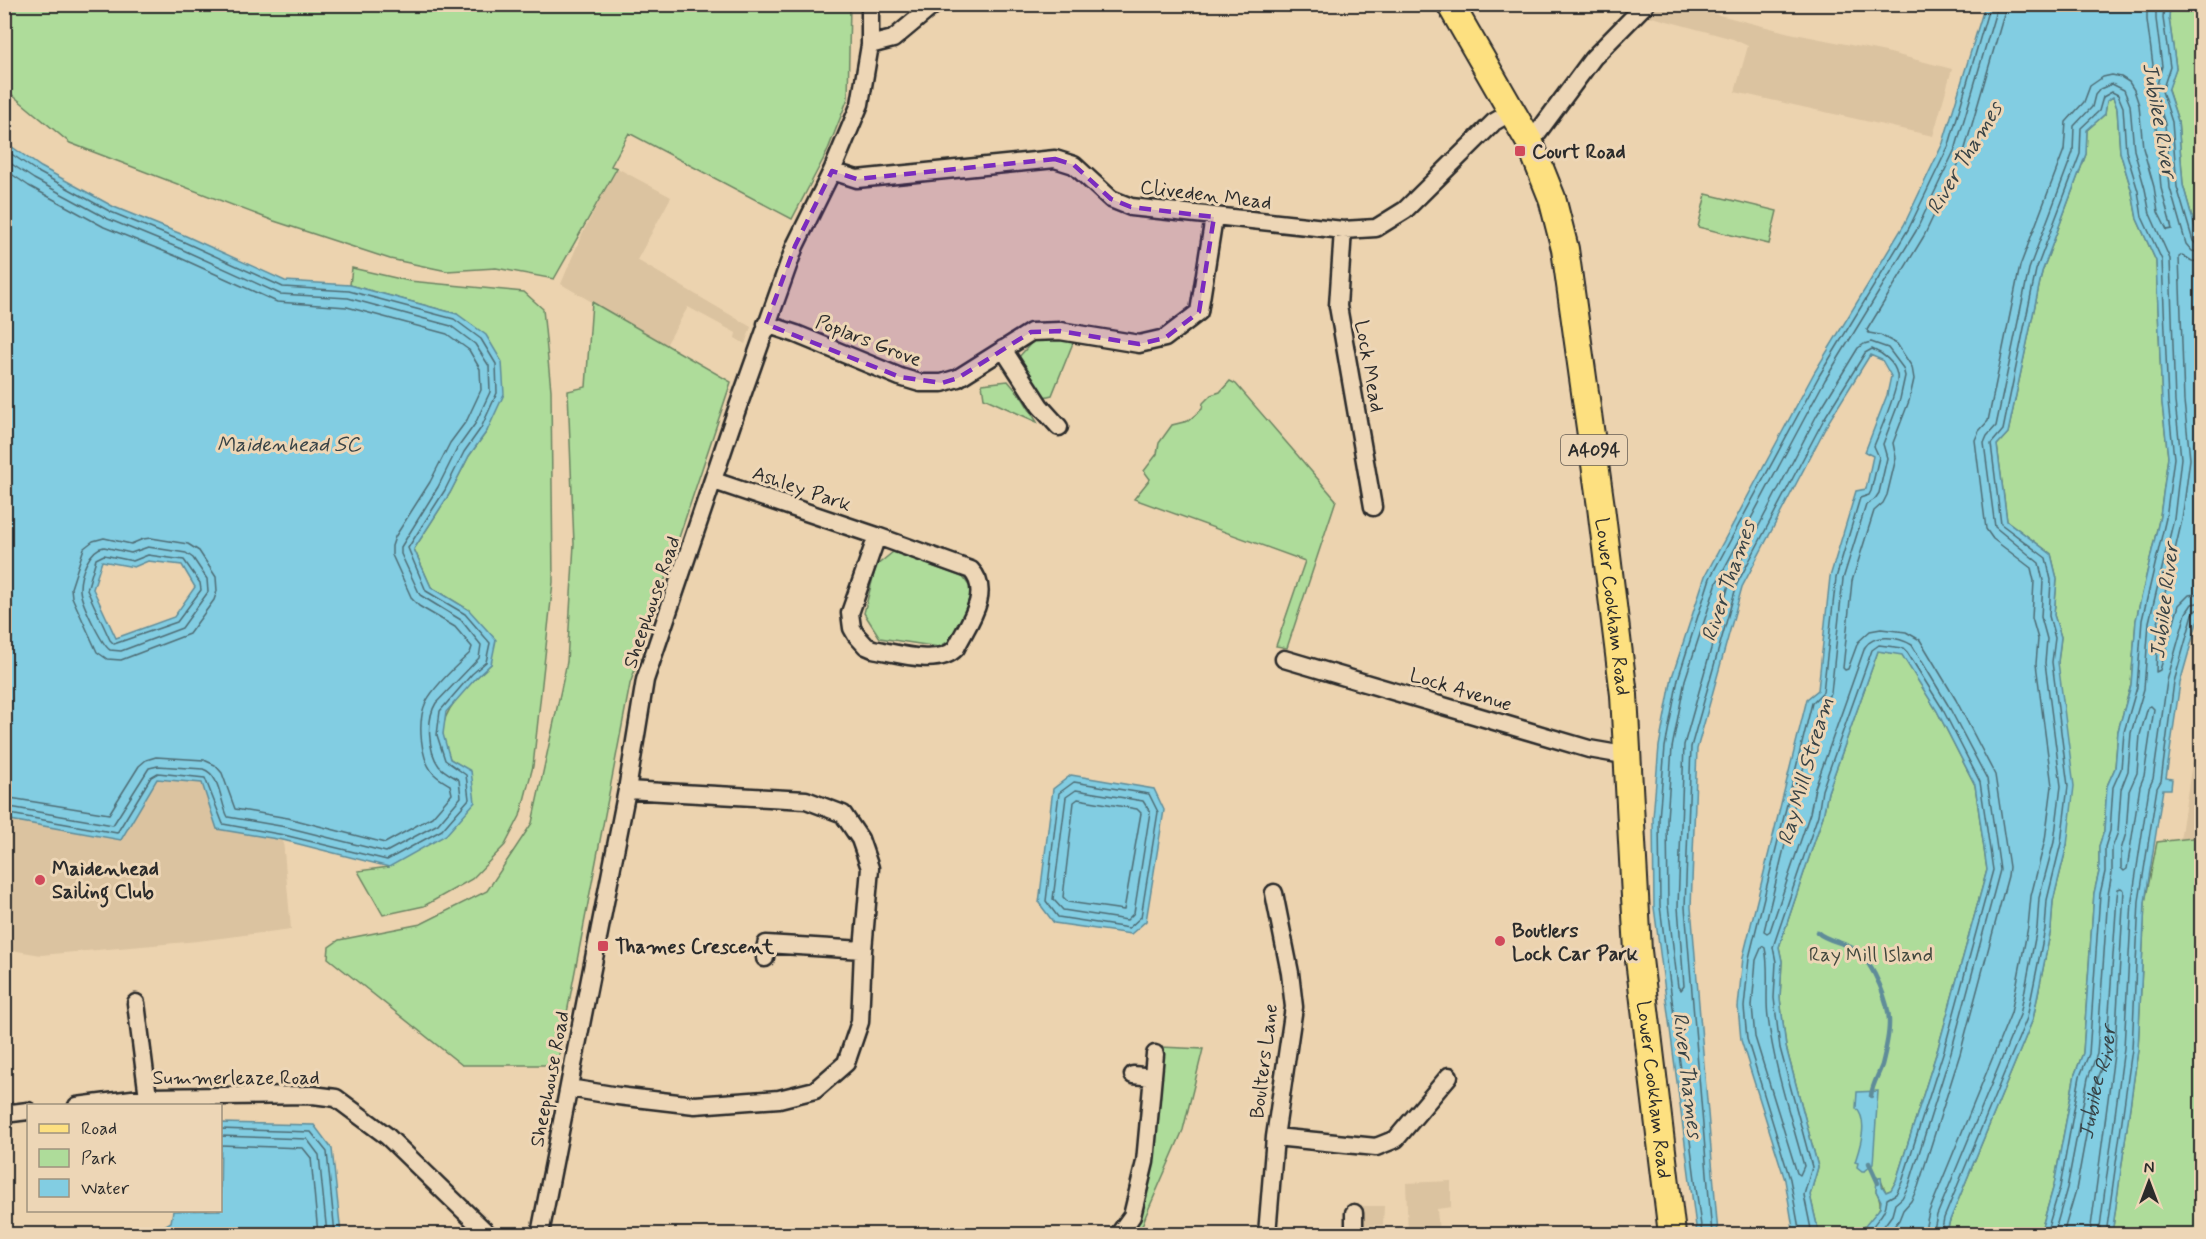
<svg xmlns="http://www.w3.org/2000/svg" width="2206" height="1239" font-family="Mynerve,sans-serif">
	<style>
		.built { fill: #dbc3a0 }
		.green { fill: #aedc9a; stroke: #6c8462; stroke-width: 1.5 }
		.water { fill: #82cde2; stroke: #5f8c99; stroke-width: 1.5; fill-rule: evenodd }
		.lines { fill: none; stroke-linecap: round; stroke-linejoin: round }
		.shore { stroke: #4e6c74; stroke-width: 1.5 }
		.stream { stroke: #5f8c99; stroke-width: 4.5 }
		.minor-casing { stroke: #2b2b2b; stroke-width: 21 }
		.primary-casing { stroke: #2b2b2b; stroke-width: 30 }
		.minor { stroke: #edd6b6; stroke-width: 16 }
		.primary { stroke: #fde080; stroke-width: 26 }
		.marked { fill: #7b2cbf; fill-opacity: 0.2; stroke: #7b2cbf; stroke-width: 4.5; stroke-dasharray: 12 8; stroke-linejoin: round }
		.poi-dot { fill: #d1495b; stroke: #edd6b6; stroke-width: 2 }
		.labels { text-anchor: middle; stroke-width: 6; stroke-linejoin: round; paint-order: stroke }
		.shield { fill: #edd6b6; stroke: #655e55; stroke-width: 1.5 }
		.shield-label { font-size: 18px; font-weight: bold; fill: #2b2b2b }
		.poi-label { font-size: 20px; font-weight: bold; fill: #2b2b2b; stroke: #edd6b6; text-anchor: start }
		.street-label { font-size: 20px; fill: #2b2b2b; stroke: #edd6b6 }
		.park-label { font-size: 20px; fill: #3f463c; stroke: #edd6b6 }
		.water-label { font-size: 21px; font-style: italic; fill: #384346; stroke: #edd6b6 }
	</style>
	<rect width="100%" height="100%" fill="#ecd3af"/>
	<filter id="ink" filterUnits="userSpaceOnUse"><feTurbulence type="fractalNoise" baseFrequency=".0167" numOctaves="2"/><feDisplacementMap in="SourceGraphic" scale="12" xChannelSelector="R" yChannelSelector="G"/><feConvolveMatrix kernelMatrix="1 2 1 2 8 2 1 2 1" color-interpolation-filters="sRGB"/></filter>
	<g filter="url(#ink)">
		<path class="built" d="M1656,5H1680L1790,33L1886,52L1952,69L1933,136L1735,92L1748,46L1733,39L1645,15Z
			M617,168L671,197L637,260L751,327L745,344L735,338L736,333L688,307L666,345L561,284L582,234Z
			M2201,706V837L2180,840Z
			M157,779L202,783L217,829L283,840L291,929L198,941L41,955L5,949L4,819L95,835Z
			M1451,1181V1207L1437,1209L1439,1234H1408L1406,1183Z
			M1359,1206H1384L1383,1225H1360Z"/>
		<path class="green" d="M4,5H850L848,98L827,152L792,219L629,133L611,166L617,168L554,279L496,268L447,271L390,259L274,221L70,143L5,89Z
			M2170,5H2201V249L2183,185L2178,121L2168,90L2176,68L2169,18Z
			M2113,97L2117,108L2120,152L2132,192L2137,219L2156,261L2162,403L2168,457L2160,516L2136,620L2131,685L2118,731L2115,768L2107,786L2104,831L2099,846V872L2094,893L2083,1053L2075,1074L2054,1185L2040,1234H1946L1950,1220L2033,1019L2051,929L2053,901L2067,845L2058,662L2061,637L2054,615L2057,579L2051,554L2007,521L1997,445L2008,433L2042,272L2086,154L2087,130L2105,114L2107,101Z
			M1706,194L1777,211L1769,244L1698,227Z
			M352,268L409,281L524,292L543,309L551,390L553,582L533,766L520,816L505,845L472,879L424,906L383,915L358,871L389,867L471,772L450,759C448,751 444,744 443,736C439,709 473,681 491,664L469,610L431,587L414,549L450,493L469,456L487,431L457,314L350,285Z
			M592,302L731,382L630,684L557,1065H462L328,958L329,947L339,940L421,924L487,891L532,823L567,662L574,544L568,391L586,387Z
			M1055,336L1068,337L1073,343L1052,395L1044,397L1018,358L1033,341Z
			M1008,381L1023,399L1037,422L984,398L982,384Z
			M1230,381L1236,384L1336,500L1287,648L1276,646L1305,561L1134,499L1150,479L1144,471L1157,454L1159,443L1172,425L1188,421L1202,409L1203,403L1211,395L1220,392Z
			M893,552L963,577L972,590L956,637L939,647L880,638L864,613L876,566Z
			M1878,651L1902,654L1937,711L1975,785L1987,870L1938,1048L1896,1181L1891,1190L1886,1192L1881,1181L1876,1191C1889,1215 1867,1213 1864,1234H1819L1810,1195L1818,1167L1786,1047L1780,998L1782,961L1779,947L1823,816L1828,792Z
			M2201,837V1234H2112L2138,1050L2145,902L2157,842Z
			M1161,1047L1203,1049L1183,1130L1146,1215L1139,1234H1128L1143,1208L1155,1144Z"/>
		<path class="water" d="M1985,5H2170L2169,18L2176,68L2168,91L2178,121L2183,185L2201,249L2202,605L2180,683L2166,778L2172,779L2171,789H2163L2145,902L2138,1050L2112,1234H2040L2054,1185L2075,1074L2083,1053L2094,893L2099,872V846L2104,831L2107,786L2115,768L2118,731L2131,685L2136,620L2160,516L2168,457L2162,403L2156,261L2137,219L2132,192L2120,152L2117,108L2113,97L2107,101L2105,114L2087,130L2086,154L2042,272L2008,433L1997,445L2007,521L2051,554L2057,579L2054,615L2061,637L2058,662L2074,786L2067,845L2053,901L2051,929L2033,1019L1950,1220L1946,1234H1864L1865,1226L1880,1208L1881,1201L1876,1191L1877,1179L1881,1177L1882,1186L1886,1192L1891,1190L1896,1181L1938,1048L1987,870L1975,785L1937,711L1902,655L1878,651L1828,792L1823,816L1779,947L1782,961L1780,998L1786,1047L1818,1167L1810,1195L1819,1234H1794L1785,1180L1741,1040L1738,1007L1743,957L1807,699L1818,690L1830,577L1856,491L1866,489L1873,456L1865,452L1887,395L1891,376L1882,360L1870,355L1829,421L1742,587L1697,749L1691,907L1718,1234H1697L1654,907L1653,818L1659,746L1672,677L1705,576L1814,373L1904,225L1943,143Z
			M5,142L41,167L114,207L186,236L285,281L350,285L457,314L486,335L502,362L504,394L487,431L469,456L450,493L414,549L431,587L469,610L496,640L491,664L476,678L446,712L443,734L450,759L471,771L475,802L446,835L389,867L283,840L217,829L202,783L157,779L121,840L5,819ZM102,561L134,567L148,561L182,565L195,587L174,617L116,638L93,589Z
			M1071,775L1154,789L1164,810L1146,921L1131,934L1054,923L1039,903L1053,789Z
			M1878,1091L1873,1164L1865,1171H1862L1857,1167L1858,1163L1855,1162C1860,1146 1869,1121 1856,1108L1857,1092Z
			M221,1123L314,1125L332,1149L341,1234H151L171,1222L173,1211L220,1210Z"/>
		<g class="lines">
			<g class="shore">
				<path d="M2156,4V19L2162,66L2155,92L2165,124L2170,188L2186,244L2192,251L2202,253"/>
				<path d="M2164,4L2163,18L2170,67L2162,91L2172,122L2177,187L2193,241L2197,245L2202,246"/>
				<path d="M4,149L38,172L111,212L184,242L283,287L349,291L454,319L481,339L496,364L497,393L481,428L464,452L445,490L408,548L426,591L465,614L490,643L486,662L472,674L440,711L437,735L445,760L466,775L469,799L442,830L387,860L284,835L223,824L205,778L158,773L151,777L117,833L4,813"/>
				<path d="M4,159L34,179L108,219L181,249L280,294L348,298L451,326L475,344L489,366L490,392L475,424L457,449L438,487L401,547V554L420,595L461,620L481,645L479,658L436,703C426,719 428,751 439,766C444,772 453,776 459,780L461,797L438,824L386,852L286,827L228,817C220,803 221,775 203,769L158,766L149,768L113,825L4,806"/>
				<path d="M4,169L29,186L104,227L178,257L277,302L347,307L447,334L469,350L480,369L481,390L467,420L450,443L430,482L395,537L392,546V555L412,599L419,606L455,627L472,647L470,653C458,664 433,688 426,702C417,721 420,759 434,774C439,779 445,782 450,785L452,794L432,817L385,843L288,818L235,809L222,773L215,765L204,760L156,757L146,760L139,766L109,814L4,797"/>
				<path d="M2202,262L2192,261L2182,255L2179,257L2184,401L2190,459L2182,520L2158,623L2156,672L2160,670L2179,605L2189,595L2202,593"/>
				<path d="M104,538L131,544L143,539L151,538L188,544L199,551L216,577L217,591L214,600L189,634L121,660L107,659L97,652L72,597L71,588L84,548L93,541Z"/>
				<path d="M104,547L131,553L148,547L186,553L193,558L207,579L208,592L182,628L121,651L110,650C102,645 79,599 80,588C80,575 89,549 104,547Z"/>
				<path d="M104,555L133,561L148,555L184,560L200,583L201,590L177,622L114,644L110,640L87,590L96,559Z"/>
				<path d="M2151,706L2154,709L2144,776L2140,786L2127,869L2124,871L2121,868V850L2126,833L2129,791L2137,773L2140,735L2148,707Z"/>
				<path d="M1074,782L1149,794L1158,812L1141,917L1129,928L1058,917L1046,901L1059,793Z"/>
				<path d="M1076,790L1143,801L1150,812L1134,913L1127,920L1063,910L1053,899L1066,797Z"/>
				<path d="M1078,799L1137,809L1141,813L1124,910L1068,902L1063,897L1074,802Z"/>
				<path d="M1762,946L1765,948C1770,971 1765,994 1768,1017C1774,1068 1791,1117 1804,1166L1800,1175L1797,1173L1755,1037L1752,1006L1756,960Z"/>
				<path d="M220,1129L311,1132L327,1152L335,1234"/>
				<path d="M220,1136L307,1139L319,1155L327,1234"/>
				<path d="M220,1145L303,1148L311,1158L318,1234"/>
				<path d="M1702,1234L1660,906L1659,819L1665,747L1678,679L1710,578L1819,376L1909,228L1949,145L1990,4"/>
				<path d="M1712,1234L1685,907L1691,747L1737,584L1824,419L1865,353L1872,349C1882,353 1895,362 1897,375C1900,387 1879,433 1874,446L1879,457L1871,491L1869,495L1860,498L1836,578L1823,692L1812,703L1749,958L1744,1007L1747,1039L1790,1179L1800,1234"/>
				<path d="M1812,1234L1804,1195L1812,1167L1780,1048L1774,998L1776,962L1773,947L1818,815L1822,790L1872,650L1879,645L1903,648L1907,652L1942,708L1980,782L1993,870L1944,1050L1902,1182L1896,1194L1887,1199C1885,1219 1872,1220 1870,1234"/>
				<path d="M1878,1234L1892,1215L1895,1204L1902,1198L1909,1185L1951,1052L2000,870L1987,779L1948,705L1912,645C1899,637 1874,633 1865,647L1815,788L1810,813L1770,931L1767,933L1764,931L1818,708L1831,693L1843,579L1866,505L1875,499L1879,493L1887,458L1883,444L1900,399L1905,376L1903,368L1888,348L1871,342L1864,344L1858,348L1817,415L1730,581L1684,745L1678,907L1684,986L1681,990L1678,987L1668,905L1667,819L1672,748L1685,680L1717,582L1825,380L1916,231L1956,147L1998,4"/>
				<path d="M1888,1234L1899,1220L1903,1210L1911,1201L1918,1187L1960,1054L2008,876L2009,867L1995,775L1956,700L1920,640L1906,632L1881,629L1870,631L1858,642L1848,669L1845,670L1843,668L1852,581L1874,511L1883,503L1887,495L1896,458L1893,443L1909,401L1914,379L1912,367L1897,344L1880,335L1869,333L1867,330L1924,236L1964,152L2007,4"/>
				<path d="M1924,1234L1929,1212L2011,1013L2028,927L2031,896L2045,840L2052,786L2036,664L2038,639L2032,618L2034,581L2031,568L1993,539L1986,529L1975,440L1979,431L1988,421L2020,266L2064,150L2066,122L2084,102L2090,86L2103,77L2112,75L2121,77L2129,82L2134,90L2139,105L2143,148L2154,187L2158,212L2167,230L2172,229L2161,188L2156,126L2146,92L2153,65L2147,20V4"/>
				<path d="M1933,1234L1937,1215L2020,1015L2037,928L2039,898L2054,842L2061,786L2045,663L2047,639L2041,617L2043,581L2039,563L1995,527L1984,443L1987,436L1996,426L2029,269L2073,152L2074,126L2092,107L2095,95L2100,89L2112,84L2124,90L2130,105L2134,150L2145,189L2150,214L2170,259L2175,402L2181,458L2174,519L2149,622L2144,689L2131,733L2128,771L2121,789L2118,832L2112,848V873L2108,895L2097,1054L2088,1078L2067,1188L2054,1234"/>
				<path d="M1941,1234L1944,1218L2027,1018L2045,929L2047,900L2061,843L2068,786L2052,662L2055,638L2049,616L2051,580L2046,558L2001,524L1991,444L2003,430L2036,270L2080,154L2081,128L2099,111L2103,97L2112,92L2118,95L2123,107L2126,151L2138,191L2142,217L2162,260L2168,402L2174,458L2166,518L2142,620L2137,687L2124,732L2121,769L2113,787L2110,831L2105,847V872L2100,894L2089,1054L2080,1076L2060,1187L2046,1234"/>
				<path id="s1" d="M2063,1234L2076,1190L2096,1081L2106,1056L2117,897L2118,889L2121,888L2124,890L2115,1047L2090,1234"/>
				<path d="M2099,1234L2124,1048L2132,900L2149,788L2153,779L2167,681L2186,613L2192,604L2202,602"/>
				<path d="M2106,1234L2132,1049L2139,901L2157,788L2161,781L2174,682L2193,614L2196,610L2202,609"/>
			</g>
			<path class="stream" d="M1817,932C1829,943 1846,941 1858,952C1874,965 1890,1004 1889,1024C1889,1036 1885,1053 1882,1065C1878,1076 1872,1085 1871,1096
				M1869,1163L1878,1183"/>
			<g class="minor-casing">
				<path id="minor" d="M870,45L893,39L935,4
					M1530,143L1593,58L1646,4
					M832,171L857,179L1055,159L1074,165L1111,199L1131,207L1343,230L1376,228L1405,210L1494,122L1513,111
					M1343,230L1338,306L1373,507
					M766,324L796,334L900,377L920,383H942L958,378L1031,332L1060,331L1139,344L1165,338L1199,312L1214,217
					M1003,349L1040,406L1059,427
					M714,481L877,536
					M877,536L971,570C993,593 967,625 956,648C939,667 896,653 873,649L866,646L856,635L852,628L850,613Z
					M1284,659L1589,749L1618,754L1627,753
					M765,958L766,944L863,950
					M136,1003L148,1097
					M1133,1075L1153,1077
					M569,1088L618,1096L695,1105L779,1099L815,1090L846,1063L860,1022L863,950L870,868L860,839L843,814L806,800L627,790
					M77,1106L148,1097L313,1095L336,1098L387,1136L488,1234
					M4,1114L28,1111
					M1275,1137L1376,1147L1396,1139L1449,1076
					M1354,1213V1234
					M540,1234L627,790L645,680L735,415L795,246L832,171L860,104L870,45V4
					M1119,1234L1132,1216L1145,1162L1155,1054
					M1267,1234L1275,1137L1294,1007L1290,973L1274,893"/>
			</g>
			<g class="primary-casing">
				<g id="primary">
					<path id="s2" d="M1450,4L1530,143L1552,198L1565,249L1601,507L1624,695L1638,951L1672,1234"/>
				</g>
			</g>
			<use href="#minor" class="minor"/>
			<use href="#primary" class="primary"/>
		</g>
	</g>
	<path class="marked" d="M1055,159L1074,165L1111,199L1131,207L1214,217L1199,312L1165,338L1139,344L1060,331L1031,332L958,378L942,383L900,377L766,324L795,246L832,171L857,179Z"/>
	<g class="poi-dot">
		<rect x="1514" y="145" width="12" height="12" rx="3"/>
		<circle cx="40" cy="880" r="6"/>
		<circle cx="1500" cy="941" r="6"/>
		<rect x="597" y="940" width="12" height="12" rx="3"/>
	</g>
	<g class="labels">
		<rect class="shield" x="1561" y="435" width="66" height="30" rx="4.5"/>
		<g class="shield-label">
			<text x="1594" y="456">A4094</text>
		</g>
		<g class="poi-label">
			<text x="1532" y="158">Court Road</text>
			<text x="52" y="875">Maidenhead<tspan x="52" dy="23">Sailing Club</tspan></text>
			<text x="1512" y="937">Boutlers<tspan x="1512" dy="23">Lock Car Park</tspan></text>
			<text x="615" y="953">Thames Crescent</text>
		</g>
		<g class="street-label">
			<text transform="translate(1206 194) rotate(7)" y="7">Cliveden Mead</text>
			<text transform="translate(869 340) rotate(21)" y="7">Poplars Grove</text>
			<text transform="translate(1370 366) rotate(80)" y="7">Lock Mead</text>
			<text transform="translate(802 488) rotate(19)" y="7">Ashley Park</text>
			<text transform="translate(651 602) rotate(-71)" y="7">Sheephouse Road</text>
			<text dy="7" stroke="none"><textPath href="#s2" startOffset="633">Lower Cookham Road</textPath></text>
			<text transform="translate(1461 689) rotate(17)" y="7">Lock Avenue</text>
			<text transform="translate(1263 1061) rotate(-83)" y="7">Boulters Lane</text>
			<text x="236" y="1084">Summerleaze Road</text>
			<text transform="translate(549 1079) rotate(-79)" y="7">Sheephouse Road</text>
			<text dy="7" stroke="none"><textPath href="#s2" startOffset="1118">Lower Cookham Road</textPath></text>
		</g>
		<g class="park-label">
			<text x="1871" y="961">Ray Mill Island</text>
		</g>
		<g class="water-label">
			<text transform="translate(2160 120) rotate(80)" y="7">Jubilee River</text>
			<text transform="translate(1964 158) rotate(-59)" y="7">River Thames</text>
			<text x="289" y="451">Maidenhead SC</text>
			<text transform="translate(1728 581) rotate(-71)" y="7">River Thames</text>
			<text transform="translate(2164 601) rotate(-83)" y="7">Jubilee River</text>
			<text transform="translate(1805 771) rotate(-74)" y="7">Ray Mill Stream</text>
			<text transform="translate(1688 1075) rotate(83)" y="7">River Thames</text>
			<text dy="7" stroke="none"><textPath href="#s1" startOffset="156">Jubilee River</textPath></text>
		</g>
	</g>
	<rect width="2206" height="1239" fill="none" stroke="#edd6b6" stroke-width="24"/>
	<rect x="12" y="12" width="2182" height="1215" fill="none" stroke="#2b2b2b" stroke-width="2" filter="url(#ink)"/>
	<rect x="27" y="1104" width="195" height="108" fill="#edd6b6" stroke="#9f927e" stroke-width="1.5"/>
	<rect x="39" y="1124" width="30" height="9" fill="#fde080" stroke="#9f927e" stroke-width="1.5"/>
	<text x="81" y="1134" font-size="18" fill="#2b2b2b">Road</text>
	<rect x="39" y="1149" width="30" height="18" fill="#aedc9a" stroke="#9f927e" stroke-width="1.5"/>
	<text x="81" y="1164" font-size="18" fill="#2b2b2b">Park</text>
	<rect x="39" y="1179" width="30" height="18" fill="#82cde2" stroke="#9f927e" stroke-width="1.5"/>
	<text x="81" y="1194" font-size="18" fill="#2b2b2b">Water</text>
	<g transform="translate(2149 1182)" stroke="#edd6b6" stroke-width="4.5" paint-order="stroke">
	<path d="M0-4.5L10 22L0 15L-10 22Z" fill="#2b2b2b"/>
	<text y="-9" font-size="16" font-weight="bold" text-anchor="middle" fill="#2b2b2b">N</text>
	</g>
</svg>
